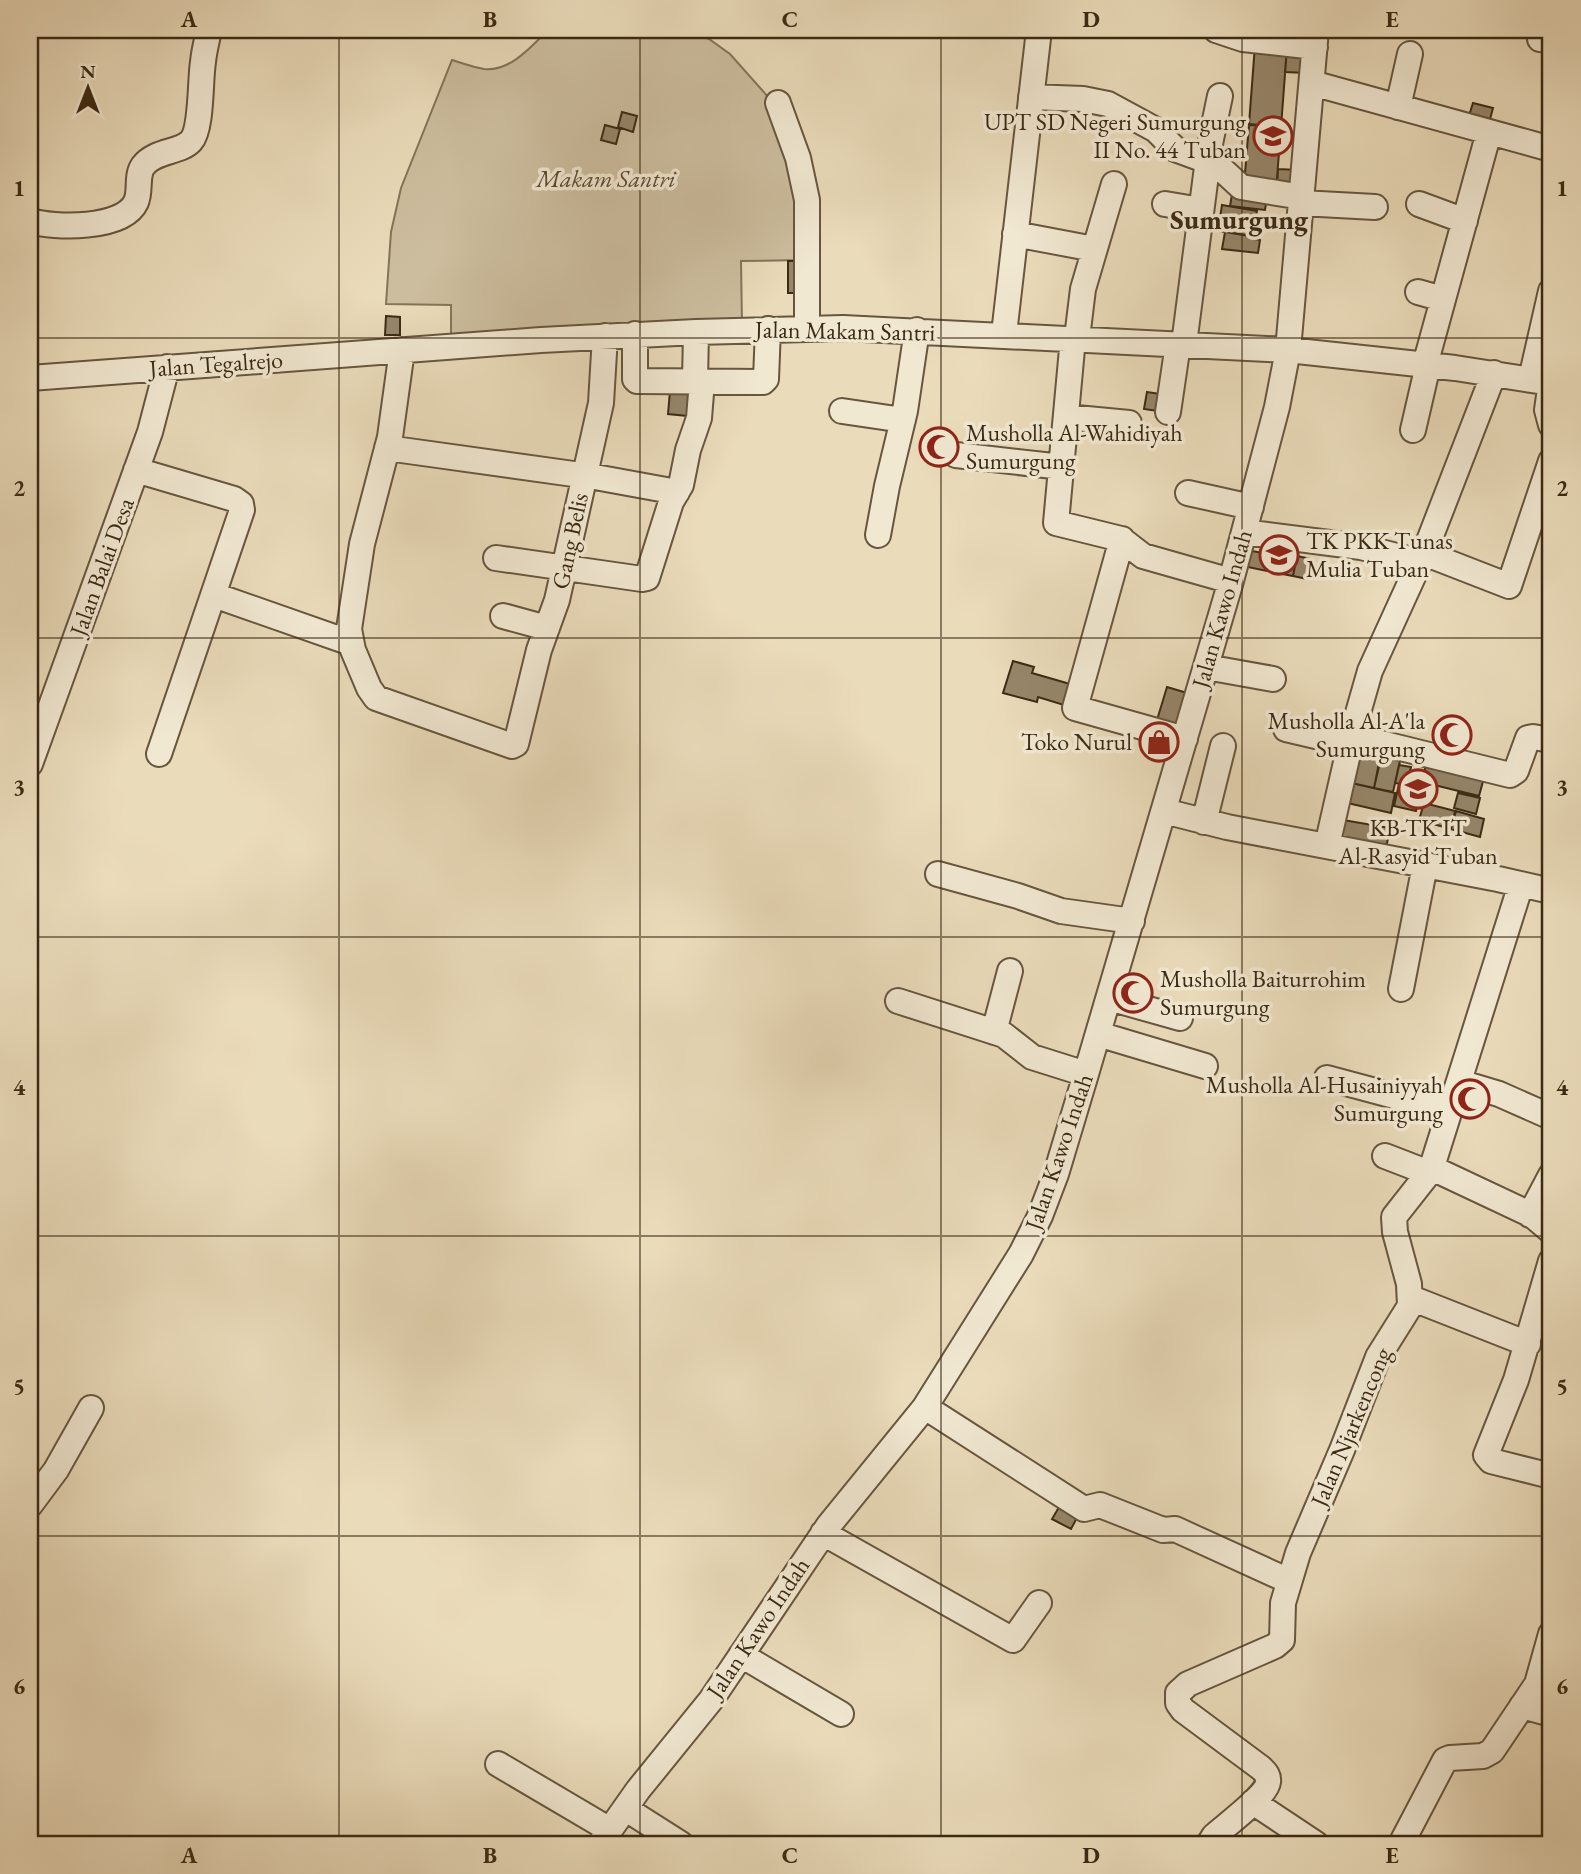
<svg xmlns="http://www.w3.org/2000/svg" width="1581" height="1874" font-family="'EB Garamond',serif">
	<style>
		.green { fill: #ccbd9e; stroke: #847459; stroke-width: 2 }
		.building { fill: #96866a; stroke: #3b2a14; stroke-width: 2 }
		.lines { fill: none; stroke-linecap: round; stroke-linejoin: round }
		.minor-casing { stroke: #67563e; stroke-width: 28 }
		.minor { stroke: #f1e8d2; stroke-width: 24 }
		.grid { fill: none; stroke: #3b2a14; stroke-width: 2; stroke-opacity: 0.55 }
		.labels { text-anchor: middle; stroke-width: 7; stroke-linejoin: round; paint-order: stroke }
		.poi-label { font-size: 24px; fill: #3b2a14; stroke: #f1e8d2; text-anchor: end }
		.park-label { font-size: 24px; font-style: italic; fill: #584730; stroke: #f1e8d2 }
		.street-label { font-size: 24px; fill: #3b2a14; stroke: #f1e8d2 }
		.quarter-label { font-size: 28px; font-weight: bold; fill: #3b2a14; stroke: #f1e8d2 }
		.neatline { fill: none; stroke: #3b2a14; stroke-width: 2.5 }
		.grid-label { font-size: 23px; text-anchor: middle; font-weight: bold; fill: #3b2a14 }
	</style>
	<rect width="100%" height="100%" fill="#eadbba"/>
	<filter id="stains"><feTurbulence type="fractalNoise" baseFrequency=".00286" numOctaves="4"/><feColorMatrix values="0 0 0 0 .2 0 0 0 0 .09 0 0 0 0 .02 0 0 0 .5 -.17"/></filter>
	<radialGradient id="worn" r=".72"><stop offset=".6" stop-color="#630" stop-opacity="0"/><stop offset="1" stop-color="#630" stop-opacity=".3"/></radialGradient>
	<path class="green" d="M548,30H684L709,39L730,54L769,98L791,151L803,260L741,261L742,323L451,338V305L386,304L391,232L401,188L452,60C462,63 473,67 484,69C510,72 532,46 548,30Z"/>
	<path class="building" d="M1255,45L1287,48L1281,127L1249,124Z
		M1287,48L1308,50L1306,73L1285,72Z
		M1473,103L1493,108L1488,127L1467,122Z
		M622,112L637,116L633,132L618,127Z
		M605,125L620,129L616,144L601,140Z
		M1249,125L1281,127L1276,191L1244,185Z
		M1278,169L1297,170L1295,194L1277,191Z
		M1233,189L1267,197L1265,210L1230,206Z
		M1222,205L1257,211L1256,215L1262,217L1259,233L1253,232V236L1218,231Z
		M1225,232L1256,237L1255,239L1260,240L1258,253L1222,249Z
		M788,261H800V293H788Z
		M386,316L400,317V335H385Z
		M670,391L699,394L697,417L668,414Z
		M1147,392L1167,395L1165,412L1144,409Z
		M929,440L950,443L949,454L927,451Z
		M1278,540L1299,544L1293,576L1272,572Z
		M1246,550L1275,555L1272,572L1243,566Z
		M1297,556L1311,559L1307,579L1293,576Z
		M1013,661L1034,667L1032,673L1070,684L1064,705L1038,697L1037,702L1003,693Z
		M1167,687L1187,693L1177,726L1157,720Z
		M1446,724L1462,728L1457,745L1442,741Z
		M1147,729L1176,738L1171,754L1142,745Z
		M1354,752L1380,758L1374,788L1347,782Z
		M1382,753L1401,757L1393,792L1374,788Z
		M1427,760L1485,774L1479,796L1422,782Z
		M1399,765L1411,767L1407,785L1395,783Z
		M1347,782L1395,793L1391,813L1343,802Z
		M1399,784L1421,789L1416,811L1394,806Z
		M1458,793L1480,798L1476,814L1454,808Z
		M1424,803L1455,811L1451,829L1419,820Z
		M1456,811L1484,819L1480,837L1451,829Z
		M1343,820L1390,828L1386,848L1340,840Z
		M1122,981L1149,988L1144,1005L1117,998Z
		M1462,1085L1486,1092L1479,1114L1455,1106Z
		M1062,1502L1080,1512L1071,1529L1052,1519Z"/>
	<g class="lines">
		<g class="minor-casing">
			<path id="minor" d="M1216,30L1243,39L1315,47
				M1540,39L1551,40
				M1312,83L1551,149
				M1031,97L1083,99L1108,104L1156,130L1175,149L1216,164L1241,187L1302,197
				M778,103L798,158L807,200V328
				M1398,107L1410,54
				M1301,203L1375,207
				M1165,204L1201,210
				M1419,204L1465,221
				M30,221C54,228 123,230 136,202C141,191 136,176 143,166C155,150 180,153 191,141C202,129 200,80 203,62C204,51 207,40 209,30
				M1015,234L1094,249
				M1418,292L1443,299
				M635,334V379L637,381L763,382L766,379L768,329
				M1004,334L1039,30
				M1073,338L1056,523L1121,539L1143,556L1231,581
				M1077,338L1083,289L1114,184
				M1184,344L1210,144L1220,96
				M402,350L390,437L362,544L349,629L353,650L369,688L376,698L512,746L516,744L539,650L557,600L601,403L605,336
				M1425,365L1489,132
				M30,378L541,340L696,332L843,328L1288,350L1455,368L1551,383
				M1531,379L1551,291
				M695,381L696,332
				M1551,382L1547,410L1551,425
				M842,411L903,420
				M1168,412L1178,344
				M1066,417L1129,423
				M1413,430L1428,365
				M387,448L595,477L677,492
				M956,455L1062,467
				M136,470L234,499L241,504L242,510L159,754
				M1188,493L1251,507
				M1244,532L1361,547L1420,562
				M878,535L887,486L905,411L917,330
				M1122,539L1075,708L1185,739
				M1424,553L1509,586L1551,461
				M496,558L642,579L647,578L671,502L681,485L688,450L699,418L702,381
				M214,595L351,643
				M503,616L547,628
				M1206,667L1273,679
				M1286,729L1350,744
				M1352,736L1510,775L1516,771L1528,738L1533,737L1551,740
				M30,764L150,432L167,367
				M1164,811L1227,827L1498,879L1551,891
				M1204,822L1223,746
				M1327,846L1354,727L1370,671L1427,546L1494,373
				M938,874L1018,896L1061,911L1132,921
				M1401,989L1425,865
				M1109,998L1180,1018
				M898,1001L1004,1035L1032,1057L1086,1074
				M994,1032L1010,971
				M1098,1034L1205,1066
				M1327,1078L1450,1111
				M1459,1082L1499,1094L1551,1117
				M1385,1156L1429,1173
				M1432,1168L1532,1215L1551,1231
				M1530,1215L1551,1175
				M1551,1261L1516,1380L1486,1455L1491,1461L1551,1476
				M1411,1298L1528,1344
				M925,1407L1084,1509L1100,1505L1163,1530L1175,1529L1289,1581
				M30,1505L56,1470L91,1408
				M823,1533L1013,1640L1039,1603
				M741,1655L841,1714
				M1522,1706L1551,1714
				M498,1764L610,1830
				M1253,1802L1316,1844
				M626,1809L681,1844
				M600,1844L638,1790L711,1700L829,1525L925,1407L1021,1254L1040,1216L1056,1174L1086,1074L1231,581L1277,407L1288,350L1316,30
				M1209,1844L1214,1836C1225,1826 1267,1795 1268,1782C1269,1775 1265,1772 1261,1768L1183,1710L1178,1703V1693L1188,1684L1275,1646L1282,1640L1283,1603L1298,1553L1342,1450L1378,1357L1410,1306L1409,1284L1395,1232L1394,1217L1431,1170L1521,884
				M1401,1844L1445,1760L1450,1758L1483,1756L1492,1751L1537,1684L1551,1634"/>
		</g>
		<use href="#minor" class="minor"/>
	</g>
	<path class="grid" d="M339,30V1844M640,30V1844M941,30V1844M1242,30V1844M30,338H1551M30,638H1551M30,937H1551M30,1236H1551M30,1536H1551"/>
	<defs>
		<g id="school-ring" transform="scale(2.0125)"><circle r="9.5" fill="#f1e8d2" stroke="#8f2418" stroke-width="1.5"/><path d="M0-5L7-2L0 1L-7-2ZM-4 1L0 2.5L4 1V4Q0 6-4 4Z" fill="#8f2418"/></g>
		<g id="mosque-ring" transform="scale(2.0125)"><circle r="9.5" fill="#f1e8d2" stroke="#8f2418" stroke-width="1.5"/><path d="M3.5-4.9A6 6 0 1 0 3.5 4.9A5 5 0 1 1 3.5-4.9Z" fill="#8f2418"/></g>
		<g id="shop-ring" transform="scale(2.0125)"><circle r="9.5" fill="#f1e8d2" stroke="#8f2418" stroke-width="1.5"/><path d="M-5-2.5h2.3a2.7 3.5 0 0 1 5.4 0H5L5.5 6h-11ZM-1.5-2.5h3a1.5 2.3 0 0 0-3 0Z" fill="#8f2418"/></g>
	</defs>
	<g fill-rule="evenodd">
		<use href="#school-ring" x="1273" y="136"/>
		<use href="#mosque-ring" x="939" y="447"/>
		<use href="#school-ring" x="1279" y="555"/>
		<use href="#mosque-ring" x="1452" y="735"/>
		<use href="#shop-ring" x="1159" y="742"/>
		<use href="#school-ring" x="1418" y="789"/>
		<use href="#mosque-ring" x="1133" y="993"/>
		<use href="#mosque-ring" x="1470" y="1099"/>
	</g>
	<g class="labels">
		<g class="poi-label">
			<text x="1246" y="130">UPT SD Negeri Sumurgung<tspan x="1246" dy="28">II No. 44 Tuban</tspan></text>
			<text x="966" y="441" text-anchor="start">Musholla Al-Wahidiyah<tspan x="966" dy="28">Sumurgung</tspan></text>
			<text x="1306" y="549" text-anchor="start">TK PKK Tunas<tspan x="1306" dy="28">Mulia Tuban</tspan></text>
			<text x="1425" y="729">Musholla Al-A'la<tspan x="1425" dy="28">Sumurgung</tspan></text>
			<text x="1132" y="750">Toko Nurul</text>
			<text x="1418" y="836" text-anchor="middle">KB-TK IT<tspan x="1418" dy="28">Al-Rasyid Tuban</tspan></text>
			<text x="1160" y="987" text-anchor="start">Musholla Baiturrohim<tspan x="1160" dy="28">Sumurgung</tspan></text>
			<text x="1443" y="1093">Musholla Al-Husainiyyah<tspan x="1443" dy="28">Sumurgung</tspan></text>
		</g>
		<g class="park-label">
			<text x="606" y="187">Makam Santri</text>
		</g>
		<g class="street-label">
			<text transform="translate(845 331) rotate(1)" y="8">Jalan Makam Santri</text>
			<text transform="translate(216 364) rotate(-4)" y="8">Jalan Tegalrejo</text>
			<text transform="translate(570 541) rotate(-78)" y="8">Gang Belis</text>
			<text transform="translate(102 567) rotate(-70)" y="8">Jalan Balai Desa</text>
			<text transform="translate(1222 609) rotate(-74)" y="8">Jalan Kawo Indah</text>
			<text transform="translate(1059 1152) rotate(-71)" y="8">Jalan Kawo Indah</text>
			<text transform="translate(1351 1427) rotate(-67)" y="8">Jalan Njarkencong</text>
			<text transform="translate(758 1628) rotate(-56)" y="8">Jalan Kawo Indah</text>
		</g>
		<g class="quarter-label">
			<text x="1239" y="229">Sumurgung</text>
		</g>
	</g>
	<rect width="1581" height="1874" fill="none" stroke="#eadbba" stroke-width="77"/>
	<g transform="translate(88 88)" stroke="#f1e8d2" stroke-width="5" paint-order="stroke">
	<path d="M0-5L12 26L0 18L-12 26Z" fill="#3b2a14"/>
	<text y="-10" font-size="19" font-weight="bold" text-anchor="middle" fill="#3b2a14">N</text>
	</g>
	<rect x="38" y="38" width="1504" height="1798" class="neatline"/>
	<g class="grid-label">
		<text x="189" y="27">A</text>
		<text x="490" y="27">B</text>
		<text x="790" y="27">C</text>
		<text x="1091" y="27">D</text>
		<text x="1392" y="27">E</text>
		<text x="19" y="196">1</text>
		<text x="1562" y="196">1</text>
		<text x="19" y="496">2</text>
		<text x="1562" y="496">2</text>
		<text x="19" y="795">3</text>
		<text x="1562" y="795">3</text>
		<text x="19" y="1095">4</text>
		<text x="1562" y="1095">4</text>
		<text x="19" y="1394">5</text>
		<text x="1562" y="1394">5</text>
		<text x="19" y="1694">6</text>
		<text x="1562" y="1694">6</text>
		<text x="189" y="1863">A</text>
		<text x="490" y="1863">B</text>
		<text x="790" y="1863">C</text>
		<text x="1091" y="1863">D</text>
		<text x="1392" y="1863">E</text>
	</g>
	<rect width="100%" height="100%" filter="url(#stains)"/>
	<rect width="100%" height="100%" fill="url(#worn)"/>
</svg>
